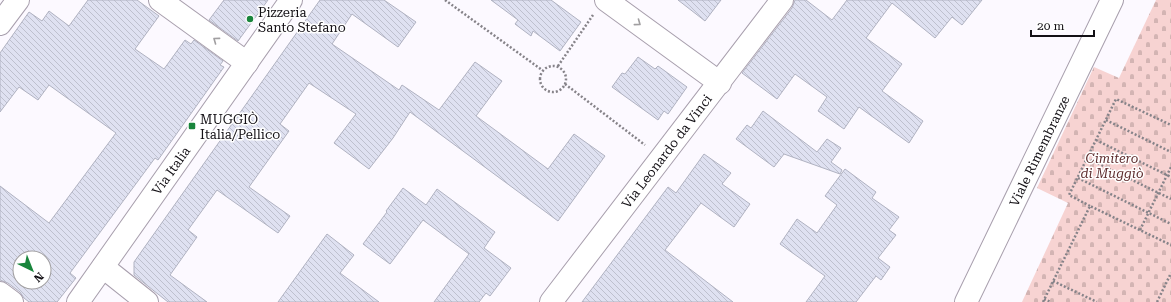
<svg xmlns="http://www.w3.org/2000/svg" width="1171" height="302" font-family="'Roboto Serif',serif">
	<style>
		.cemetery { fill: url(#cemetery-stones) }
		.building { fill: url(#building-back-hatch); stroke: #b0b2c1; fill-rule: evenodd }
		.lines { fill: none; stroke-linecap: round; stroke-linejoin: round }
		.minor-casing { stroke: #a89fad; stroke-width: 24 }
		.path { stroke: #868389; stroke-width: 2.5; stroke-dasharray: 2 2; stroke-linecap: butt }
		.minor { stroke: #fff; stroke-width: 22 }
		.oneway { stroke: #a19fa1 }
		.poi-dot { fill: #19853c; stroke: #fff; stroke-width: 1.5 }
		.labels { text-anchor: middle; stroke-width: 3; stroke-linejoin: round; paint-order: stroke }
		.poi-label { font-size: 13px; fill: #131015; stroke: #fff; text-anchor: start }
		.street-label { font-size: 13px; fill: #131015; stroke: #fff }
		.park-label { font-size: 13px; font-style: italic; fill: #602f30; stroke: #fff }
	</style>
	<defs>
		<pattern id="cemetery-stones" width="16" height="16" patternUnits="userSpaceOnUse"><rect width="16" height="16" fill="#f7d3d2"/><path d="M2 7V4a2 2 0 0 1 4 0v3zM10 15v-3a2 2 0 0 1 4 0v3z" fill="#d3b4b3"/></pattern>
		<pattern id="building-back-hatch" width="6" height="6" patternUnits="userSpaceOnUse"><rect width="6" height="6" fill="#dfe1f1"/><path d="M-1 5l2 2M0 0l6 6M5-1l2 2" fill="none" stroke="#bec0ce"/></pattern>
	</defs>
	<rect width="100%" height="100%" fill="#fcf9ff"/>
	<path class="cemetery" d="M1156,0H1171V302H1022L1068,203L1037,188L1094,67L1119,78Z"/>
	<path class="building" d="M88,0H137L159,16L135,49L164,69L185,40L191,44L194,40L223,61L220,65L224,67L158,160L155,158L70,273L76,278L57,302H29L24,298L20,292L8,283L0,280V186L49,223L116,133L49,85L38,100L19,87L0,112V53L29,12L42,21L49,11L69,26ZM20,258H44V282H20Z
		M224,0H268L238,41L209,20Z
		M320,0H384L416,22L398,47L352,14L332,44L399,90L402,85L439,110L475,62L502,81L476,116L548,169L574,134L605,156L558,221L410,112L393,138L369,169L334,143L356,114L309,83L280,124L289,131L249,187L290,216L278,233L217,190L188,230L197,237L170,275L207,302H168L134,275V262Z
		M491,0H551L581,22L560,51L533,31L531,36L515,24L518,20Z
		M678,0H721L705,21Z
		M795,0H806L832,20L847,0H982L962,25L952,17L935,38L892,3L866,38L902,64L882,91L923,121L909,143L859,107L844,129L818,111L827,97L795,74L777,99L742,73L792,8Z
		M638,57L655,69L658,66L687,87L668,114L664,111L658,120L612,87L622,73L625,74Z
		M763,111L817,152L827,139L841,148L831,162L842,170L840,174L784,154L774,167L736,139L747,125L751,128Z
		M704,154L731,173L722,184L750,204L734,227L701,203L665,250L733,302H582L668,187L676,193Z
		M845,169L876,192L872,198L899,217L889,230L896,235L878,258L890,267L881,280L876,276L856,302H806L825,276L780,244L797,219L817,233L837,205L825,196Z
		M403,188L426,205L437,189L495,232L484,248L511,268L490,296L486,293L479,302H434L469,254L423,220L390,264L363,244L387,212L386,211Z
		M327,234L354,255L340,273L379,302H278Z"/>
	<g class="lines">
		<g class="minor-casing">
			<g id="minor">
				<path d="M160,0L247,63"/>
				<path d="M606,0L720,83"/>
				<path d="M0,24L18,0"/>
				<path d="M103,267L147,302"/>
				<path d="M0,293L12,302"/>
				<path id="s1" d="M78,302L291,0"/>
				<path id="s2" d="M551,302L782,0"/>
				<path id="s3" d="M966,302L1112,0"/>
			</g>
		</g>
		<path class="path" d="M445,0L542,70
			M540 79a13 13 0 1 1 26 0a13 13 0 1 1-26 0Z
			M558,66L593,15
			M565,84L645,145
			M1106,120L1171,152
			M1096,140L1171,177
			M1087,158L1171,199
			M1078,178L1171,224
			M1090,206L1069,195L1116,99L1171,125
			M1140,230L1171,167
			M1053,281L1097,302
			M1044,299L1051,302
			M1043,302L1090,206L1171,245
			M1157,302L1171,273"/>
		<use href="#minor" class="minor"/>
	</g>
	<defs><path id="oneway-chevron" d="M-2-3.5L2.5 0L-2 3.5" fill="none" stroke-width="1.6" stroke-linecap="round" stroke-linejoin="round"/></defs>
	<g class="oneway">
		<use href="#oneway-chevron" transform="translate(638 23) rotate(36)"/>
		<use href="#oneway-chevron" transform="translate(216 40) rotate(-144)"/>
	</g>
	<g class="poi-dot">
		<circle cx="250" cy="19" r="4"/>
		<rect x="188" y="122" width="8" height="8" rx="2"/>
	</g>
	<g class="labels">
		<g class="poi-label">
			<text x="258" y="17">Pizzeria<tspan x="258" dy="15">Santo Stefano</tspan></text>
			<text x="200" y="124">MUGGIÒ<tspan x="200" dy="15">Italia/Pellico</tspan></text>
		</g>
		<g class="street-label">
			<text dy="5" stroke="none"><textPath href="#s2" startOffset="190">Via Leonardo da Vinci</textPath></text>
			<text dy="5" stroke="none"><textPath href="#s3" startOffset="168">Viale Rimembranze</textPath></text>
			<text dy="5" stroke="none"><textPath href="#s1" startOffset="161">Via Italia</textPath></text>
		</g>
		<g class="park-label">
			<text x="1112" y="163">Cimitero<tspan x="1112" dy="15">di Muggiò</tspan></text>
		</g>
	</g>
	<g transform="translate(32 270) rotate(137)"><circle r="19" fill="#ffffff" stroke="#a19fa1"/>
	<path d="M0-3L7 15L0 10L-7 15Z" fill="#19853c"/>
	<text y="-6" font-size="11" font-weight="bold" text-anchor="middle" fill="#131015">N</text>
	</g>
	<path d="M1031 30v6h63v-6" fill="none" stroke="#131015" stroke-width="2"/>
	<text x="1037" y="30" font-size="12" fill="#131015" stroke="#ffffff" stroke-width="3" paint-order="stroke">20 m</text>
</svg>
